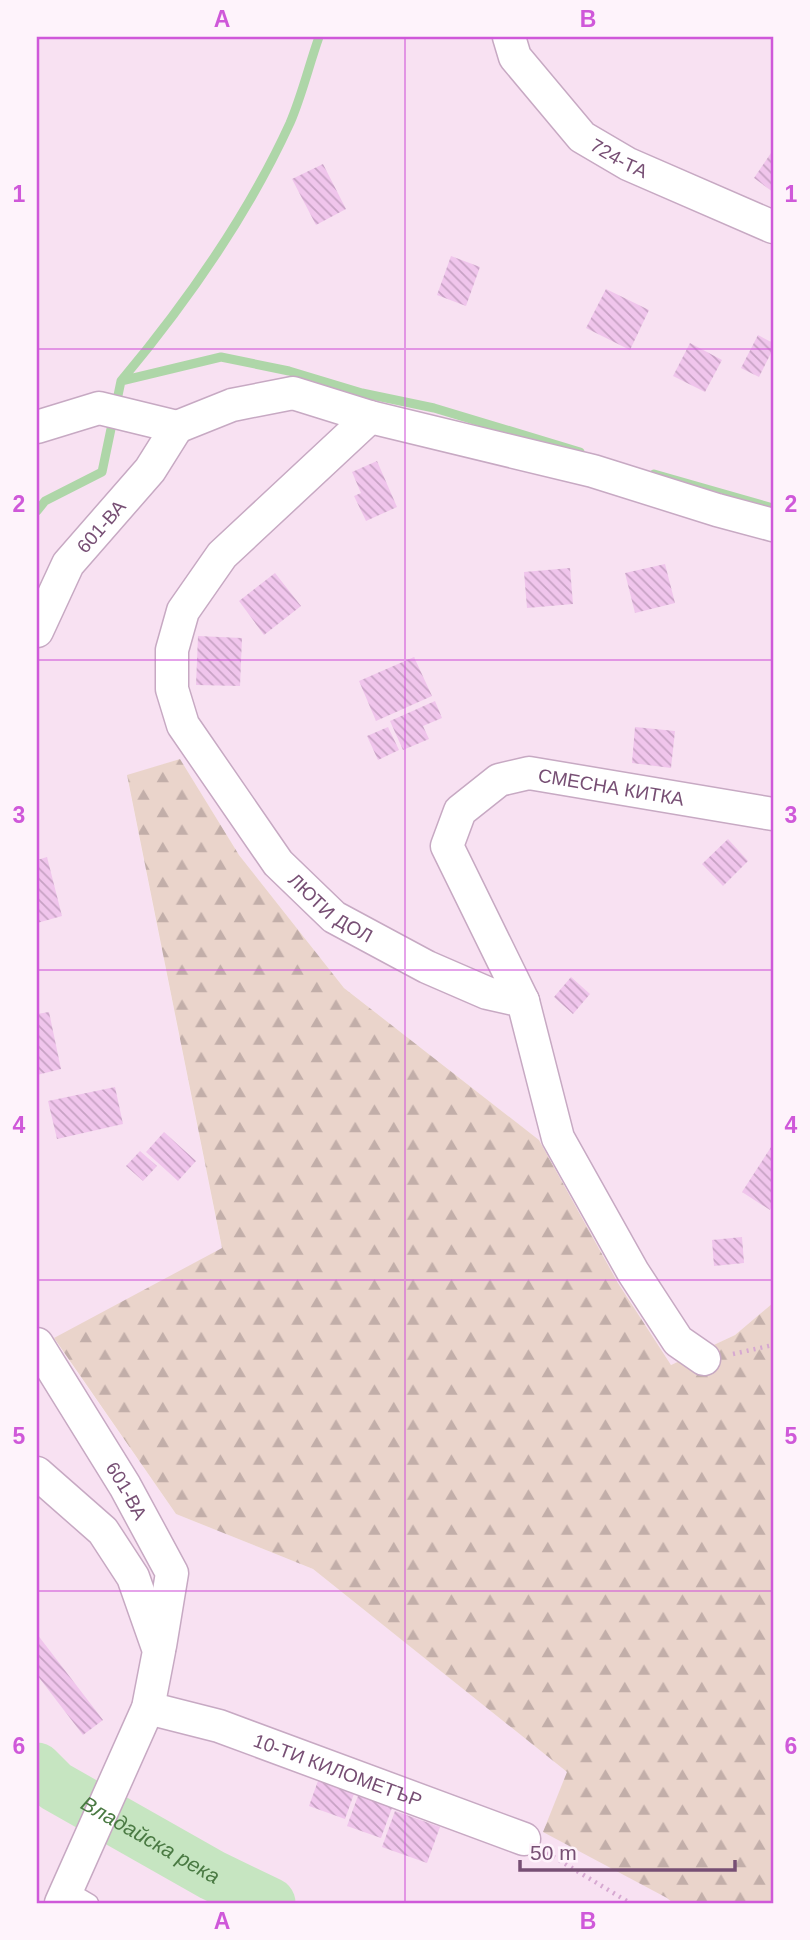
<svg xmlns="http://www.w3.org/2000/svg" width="810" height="1940" font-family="Helvetica,sans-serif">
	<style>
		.residential { fill: #f8e1f2 }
		.forest { fill: url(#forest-firs) }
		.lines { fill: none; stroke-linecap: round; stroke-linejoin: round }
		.stream { stroke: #aed6a8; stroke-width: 9 }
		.river { stroke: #c6e5c1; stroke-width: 51 }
		.building { fill: url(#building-back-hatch) }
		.lane-casing { stroke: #c7a9c3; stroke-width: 19 }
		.street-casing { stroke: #c7a9c3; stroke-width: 35 }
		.path { stroke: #d6a8d1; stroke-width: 4.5; stroke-dasharray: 2 5; stroke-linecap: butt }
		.lane { stroke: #fff; stroke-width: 16 }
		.street { stroke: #fff; stroke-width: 32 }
		.grid { fill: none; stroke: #cf58d9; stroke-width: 2; stroke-opacity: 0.55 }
		.labels { text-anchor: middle; stroke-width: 5; stroke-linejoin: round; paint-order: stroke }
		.street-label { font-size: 19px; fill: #774f74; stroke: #fef3fb }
		.water-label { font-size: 21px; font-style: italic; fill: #4a7a43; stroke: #fef3fb }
		.neatline { fill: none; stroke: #cf58d9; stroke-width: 2.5 }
		.grid-label { font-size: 23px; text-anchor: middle; font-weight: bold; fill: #cf58d9 }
	</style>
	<defs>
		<pattern id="forest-firs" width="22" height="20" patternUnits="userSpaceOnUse" patternTransform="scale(1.75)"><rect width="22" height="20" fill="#ead4cb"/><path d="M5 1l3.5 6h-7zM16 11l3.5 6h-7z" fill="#c2aea9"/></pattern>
		<pattern id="building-back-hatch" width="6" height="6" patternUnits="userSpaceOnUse" patternTransform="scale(1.75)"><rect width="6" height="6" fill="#f0c5ec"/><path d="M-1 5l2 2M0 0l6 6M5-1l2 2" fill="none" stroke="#c7a2c4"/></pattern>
	</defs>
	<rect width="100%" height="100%" fill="#fcecf7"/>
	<path class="residential" d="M37,37H773V1303L735,1335L671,1365L618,1283L539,1140L344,988L239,855L180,759L127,776L222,1249L54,1339L176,1514L313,1569L567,1772L673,1903H37Z"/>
	<path class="forest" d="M180,759L239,855L344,988L539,1140L618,1283L671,1365L735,1335L773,1303V1903H673L667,1898L543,1832L567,1772L313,1569L176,1514L54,1338L222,1248L127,775Z"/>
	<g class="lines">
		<path class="stream" d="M121,381C187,302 247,217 290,123C302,95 309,65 319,37
			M654,474L773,508
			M37,511L45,501L102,472L121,381L221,357L289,371L362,393L434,408L580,452"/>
		<path class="river" id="s1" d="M37,1768L55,1786L212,1875L270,1903"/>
	</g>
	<path class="building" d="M773,150V192L754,178Z
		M323,164L346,209L316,225L292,179Z
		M451,256L480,267L466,306L437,295Z
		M606,289L649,310L630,350L586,328Z
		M758,335L773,343V349L759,377L741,368Z
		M690,343L722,360L705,392L673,376Z
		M377,461L397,507L366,521L354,496L361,493L352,472Z
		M665,564L675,603L635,613L625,573Z
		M570,568L573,604L527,608L524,572Z
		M275,573L301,606L264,635L239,601Z
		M198,636L242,638L240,686L196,685Z
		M414,657L432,696L376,721L359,681Z
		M435,701L442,718L423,726L429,739L403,750L390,721Z
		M388,727L399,750L378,760L367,736Z
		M635,727L675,731L671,768L632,763Z
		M728,839L748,861L723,886L702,864Z
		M47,857L62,916L37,923V860Z
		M571,977L590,994L573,1014L554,997Z
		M49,1012L61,1069L37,1075V1014Z
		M115,1087L123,1124L57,1139L48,1101Z
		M164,1132L196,1161L178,1181L146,1152Z
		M773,1144V1204L770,1210L742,1192Z
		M140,1151L157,1166L143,1181L126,1166Z
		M742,1237L744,1263L714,1266L712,1240Z
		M37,1634L103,1720L83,1735L37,1675Z
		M319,1778L355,1791L345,1819L309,1806Z
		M359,1793L393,1805L381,1838L347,1826Z
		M395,1811L440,1827L427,1863L382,1847Z"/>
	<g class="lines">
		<g class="lane-casing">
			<path id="lane" d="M68,1890L90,1903"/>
		</g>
		<g class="street-casing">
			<g id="street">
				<path id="s2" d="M509,37L515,57L582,137L628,164L773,227"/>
				<path id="s3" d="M370,417L222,555L183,611L172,650V689L183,725L278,863L334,917L427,967L487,993L523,1001L558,1138L633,1272L678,1341L704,1359"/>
				<path d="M37,427L99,408L177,427"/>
				<path d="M177,427L232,405L293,393L370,417L593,471L717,510L773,525"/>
				<path id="s4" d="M37,631L68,564L150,470L177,427"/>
				<path id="s5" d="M523,1001L447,846L460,811L499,780L529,773L773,814"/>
				<path id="s6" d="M37,1344L125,1486L172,1573L160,1646"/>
				<path d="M37,1473L103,1531L133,1577L159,1651L148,1708L61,1903"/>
				<path id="s7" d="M148,1708L219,1726L524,1839"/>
			</g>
		</g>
		<path class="path" d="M733,1354L773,1345
			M547,1853L630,1903"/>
		<use href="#lane" class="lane"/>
		<use href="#street" class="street"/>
	</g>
	<path class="grid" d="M405,37V1903M37,349H773M37,660H773M37,970H773M37,1280H773M37,1591H773"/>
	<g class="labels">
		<g class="street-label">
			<text dy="7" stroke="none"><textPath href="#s2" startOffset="168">724-ТА</textPath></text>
			<text dy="7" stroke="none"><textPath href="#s4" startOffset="124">601-ВА</textPath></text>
			<text dy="7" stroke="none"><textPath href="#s5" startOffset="374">СМЕСНА КИТКА</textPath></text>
			<text dy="7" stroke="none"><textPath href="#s3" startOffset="625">ЛЮТИ ДОЛ</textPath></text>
			<text dy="7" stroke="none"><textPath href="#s6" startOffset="172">601-ВА</textPath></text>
			<text dy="7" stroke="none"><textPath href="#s7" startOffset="200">10-ТИ КИЛОМЕТЪР</textPath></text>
		</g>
		<g class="water-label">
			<text dy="7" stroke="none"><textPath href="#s1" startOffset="135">Владайска река</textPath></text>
		</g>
	</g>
	<rect width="810" height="1940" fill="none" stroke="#fef3fb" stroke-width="77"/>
	<path d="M520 1860v10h215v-10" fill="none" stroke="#774f74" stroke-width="3.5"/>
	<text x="530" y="1860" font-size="21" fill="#774f74" stroke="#fef3fb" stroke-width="5" paint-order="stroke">50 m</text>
	<rect x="38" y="38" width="734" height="1864" class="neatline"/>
	<g class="grid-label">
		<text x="222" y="27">A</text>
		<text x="588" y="27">B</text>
		<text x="19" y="202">1</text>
		<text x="791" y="202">1</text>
		<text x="19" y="512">2</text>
		<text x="791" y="512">2</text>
		<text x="19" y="823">3</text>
		<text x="791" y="823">3</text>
		<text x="19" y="1133">4</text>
		<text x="791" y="1133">4</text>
		<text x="19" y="1444">5</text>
		<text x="791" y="1444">5</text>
		<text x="19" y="1754">6</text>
		<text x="791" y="1754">6</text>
		<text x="222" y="1929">A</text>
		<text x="588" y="1929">B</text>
	</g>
</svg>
